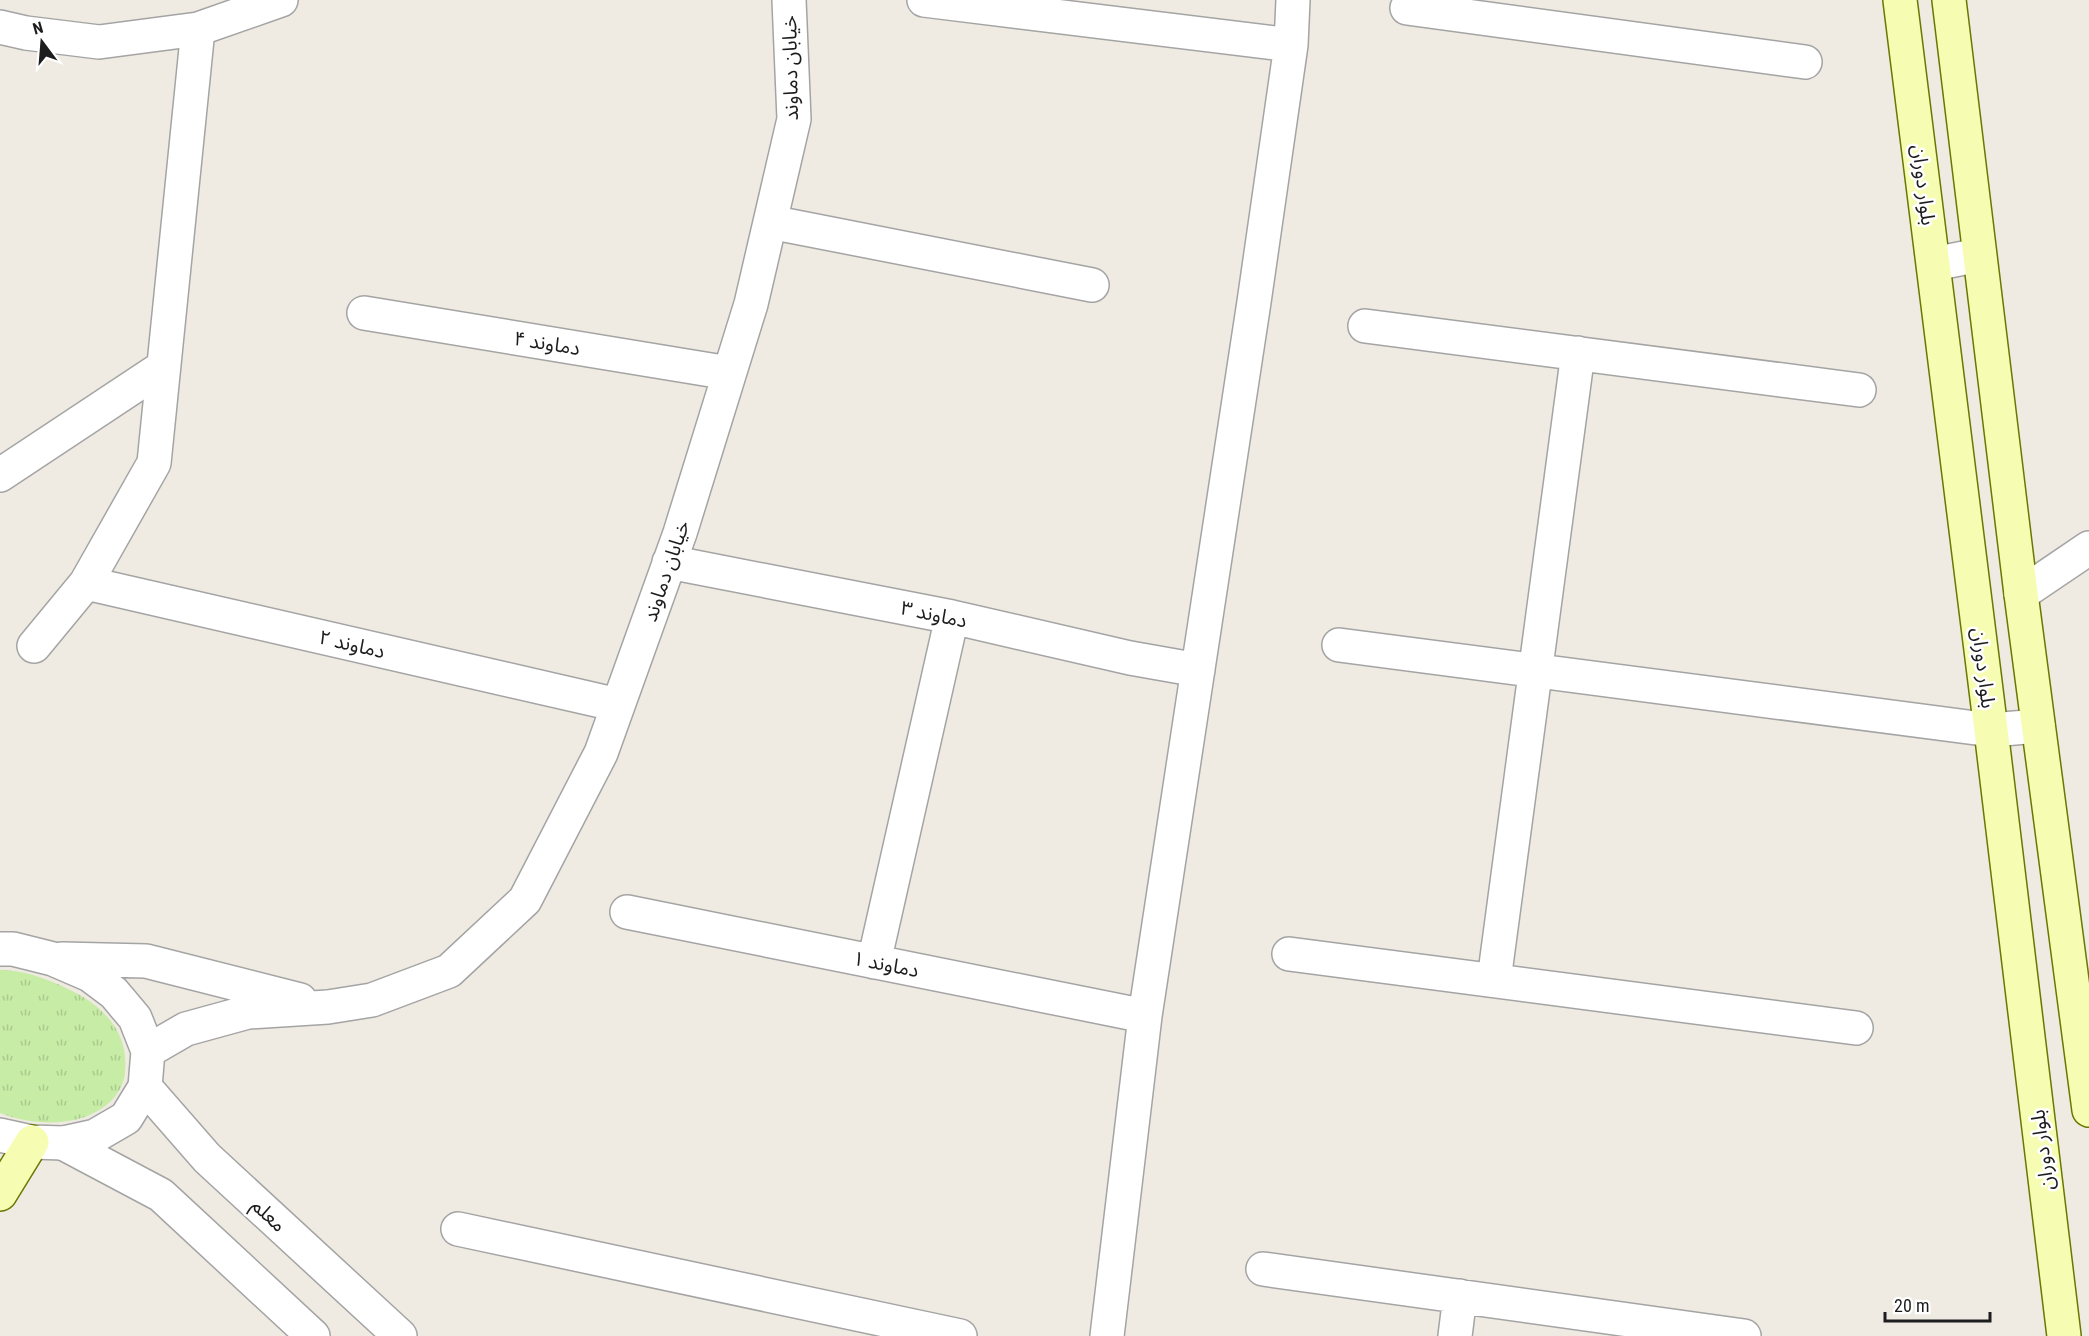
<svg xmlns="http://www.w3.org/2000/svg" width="2089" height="1336" font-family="'Roboto Condensed','Noto Sans Arabic',sans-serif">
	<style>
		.grass { fill: url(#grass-tufts) }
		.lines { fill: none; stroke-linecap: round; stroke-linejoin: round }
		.minor-casing { stroke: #a4a4a4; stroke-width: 36 }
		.tertiary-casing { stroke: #a4a4a4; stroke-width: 36 }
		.secondary-casing { stroke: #687800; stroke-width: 36 }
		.minor { stroke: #fff; stroke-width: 33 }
		.tertiary { stroke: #fff; stroke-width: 33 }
		.secondary { stroke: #f7fcb3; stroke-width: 33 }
		.labels { text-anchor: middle; stroke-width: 5; stroke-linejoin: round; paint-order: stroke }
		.street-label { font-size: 20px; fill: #1d1d1d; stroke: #fff }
	</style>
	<defs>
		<pattern id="grass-tufts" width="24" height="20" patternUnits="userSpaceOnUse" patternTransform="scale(1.5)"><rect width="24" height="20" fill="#c6eca5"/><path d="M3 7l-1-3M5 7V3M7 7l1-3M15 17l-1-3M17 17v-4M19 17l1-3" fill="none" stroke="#aaca8e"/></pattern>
	</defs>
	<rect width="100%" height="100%" fill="#efebe2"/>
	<path class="grass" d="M0,970C23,970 45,978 66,988C101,1004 129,1030 125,1071C125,1082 118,1095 109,1103C81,1128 33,1126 0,1113Z"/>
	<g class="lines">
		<g class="minor-casing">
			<path id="minor" d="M924,0L1291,45
				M1407,8L1805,62
				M0,27L26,33L99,42L198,29L281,0
				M770,222L1092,285
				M364,313L729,373
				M1365,326L1859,390
				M0,475L163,367
				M669,562L952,617L1130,658L1198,670
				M86,583L618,705
				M2021,594L2089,548
				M1339,645L1991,730
				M34,646L86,583L154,463L198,29
				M627,912L1145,1016
				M0,949H13L53,959L90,975L114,993L135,1018L148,1051L145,1087L126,1118L95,1136L63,1143L32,1142L0,1135
				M1289,954L1856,1028
				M62,959L146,961L300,1000
				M874,962L952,617
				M1494,980L1578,353
				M148,1051L186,1029L248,1012L328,1007L372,1000L449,971L525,900L601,753L680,533L751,304L794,119L789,0
				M458,1229L960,1336
				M1263,1269L1744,1336
				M1107,1336L1145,1016L1254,302L1291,45L1293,0
				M1455,1336L1460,1296"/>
		</g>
		<g class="tertiary-casing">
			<path id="tertiary" d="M1934,264L1979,255
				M1991,730L2038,726
				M145,1087L207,1158L400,1336
				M63,1143L161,1195L313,1336"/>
		</g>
		<g class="secondary-casing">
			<path id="secondary" d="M1900,0L1991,730L2064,1336
				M1949,0L2021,594L2089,1110
				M0,1194L32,1142"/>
		</g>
		<use href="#minor" class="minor"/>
		<use href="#tertiary" class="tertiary"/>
		<use href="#secondary" class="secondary"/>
	</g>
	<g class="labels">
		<g class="street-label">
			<text transform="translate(790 68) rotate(-91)" y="7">خیابان دماوند</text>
			<text transform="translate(1924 185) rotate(83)" y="7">بلوار دوران</text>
			<text transform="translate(547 343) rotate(9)" y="7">دماوند ۴</text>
			<text transform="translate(666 571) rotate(-71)" y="7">خیابان دماوند</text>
			<text transform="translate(934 614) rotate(12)" y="7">دماوند ۳</text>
			<text transform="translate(352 644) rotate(13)" y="7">دماوند ۲</text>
			<text transform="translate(1984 668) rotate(83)" y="7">بلوار دوران</text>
			<text transform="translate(886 964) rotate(11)" y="7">دماوند ۱</text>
			<text transform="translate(2042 1150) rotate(-97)" y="7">بلوار دوران</text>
			<text transform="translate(269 1215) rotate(43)" y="7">معلم</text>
		</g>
	</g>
	<g transform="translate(42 42) rotate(344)" stroke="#ffffff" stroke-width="4.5" paint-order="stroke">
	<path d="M0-4.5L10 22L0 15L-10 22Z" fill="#1d1d1d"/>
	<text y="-9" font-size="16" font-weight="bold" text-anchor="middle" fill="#1d1d1d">N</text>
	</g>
	<path d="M1885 1312v9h105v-9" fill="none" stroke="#1d1d1d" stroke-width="3"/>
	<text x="1894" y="1312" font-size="18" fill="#1d1d1d" stroke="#ffffff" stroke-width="4.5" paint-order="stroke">20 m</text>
</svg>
